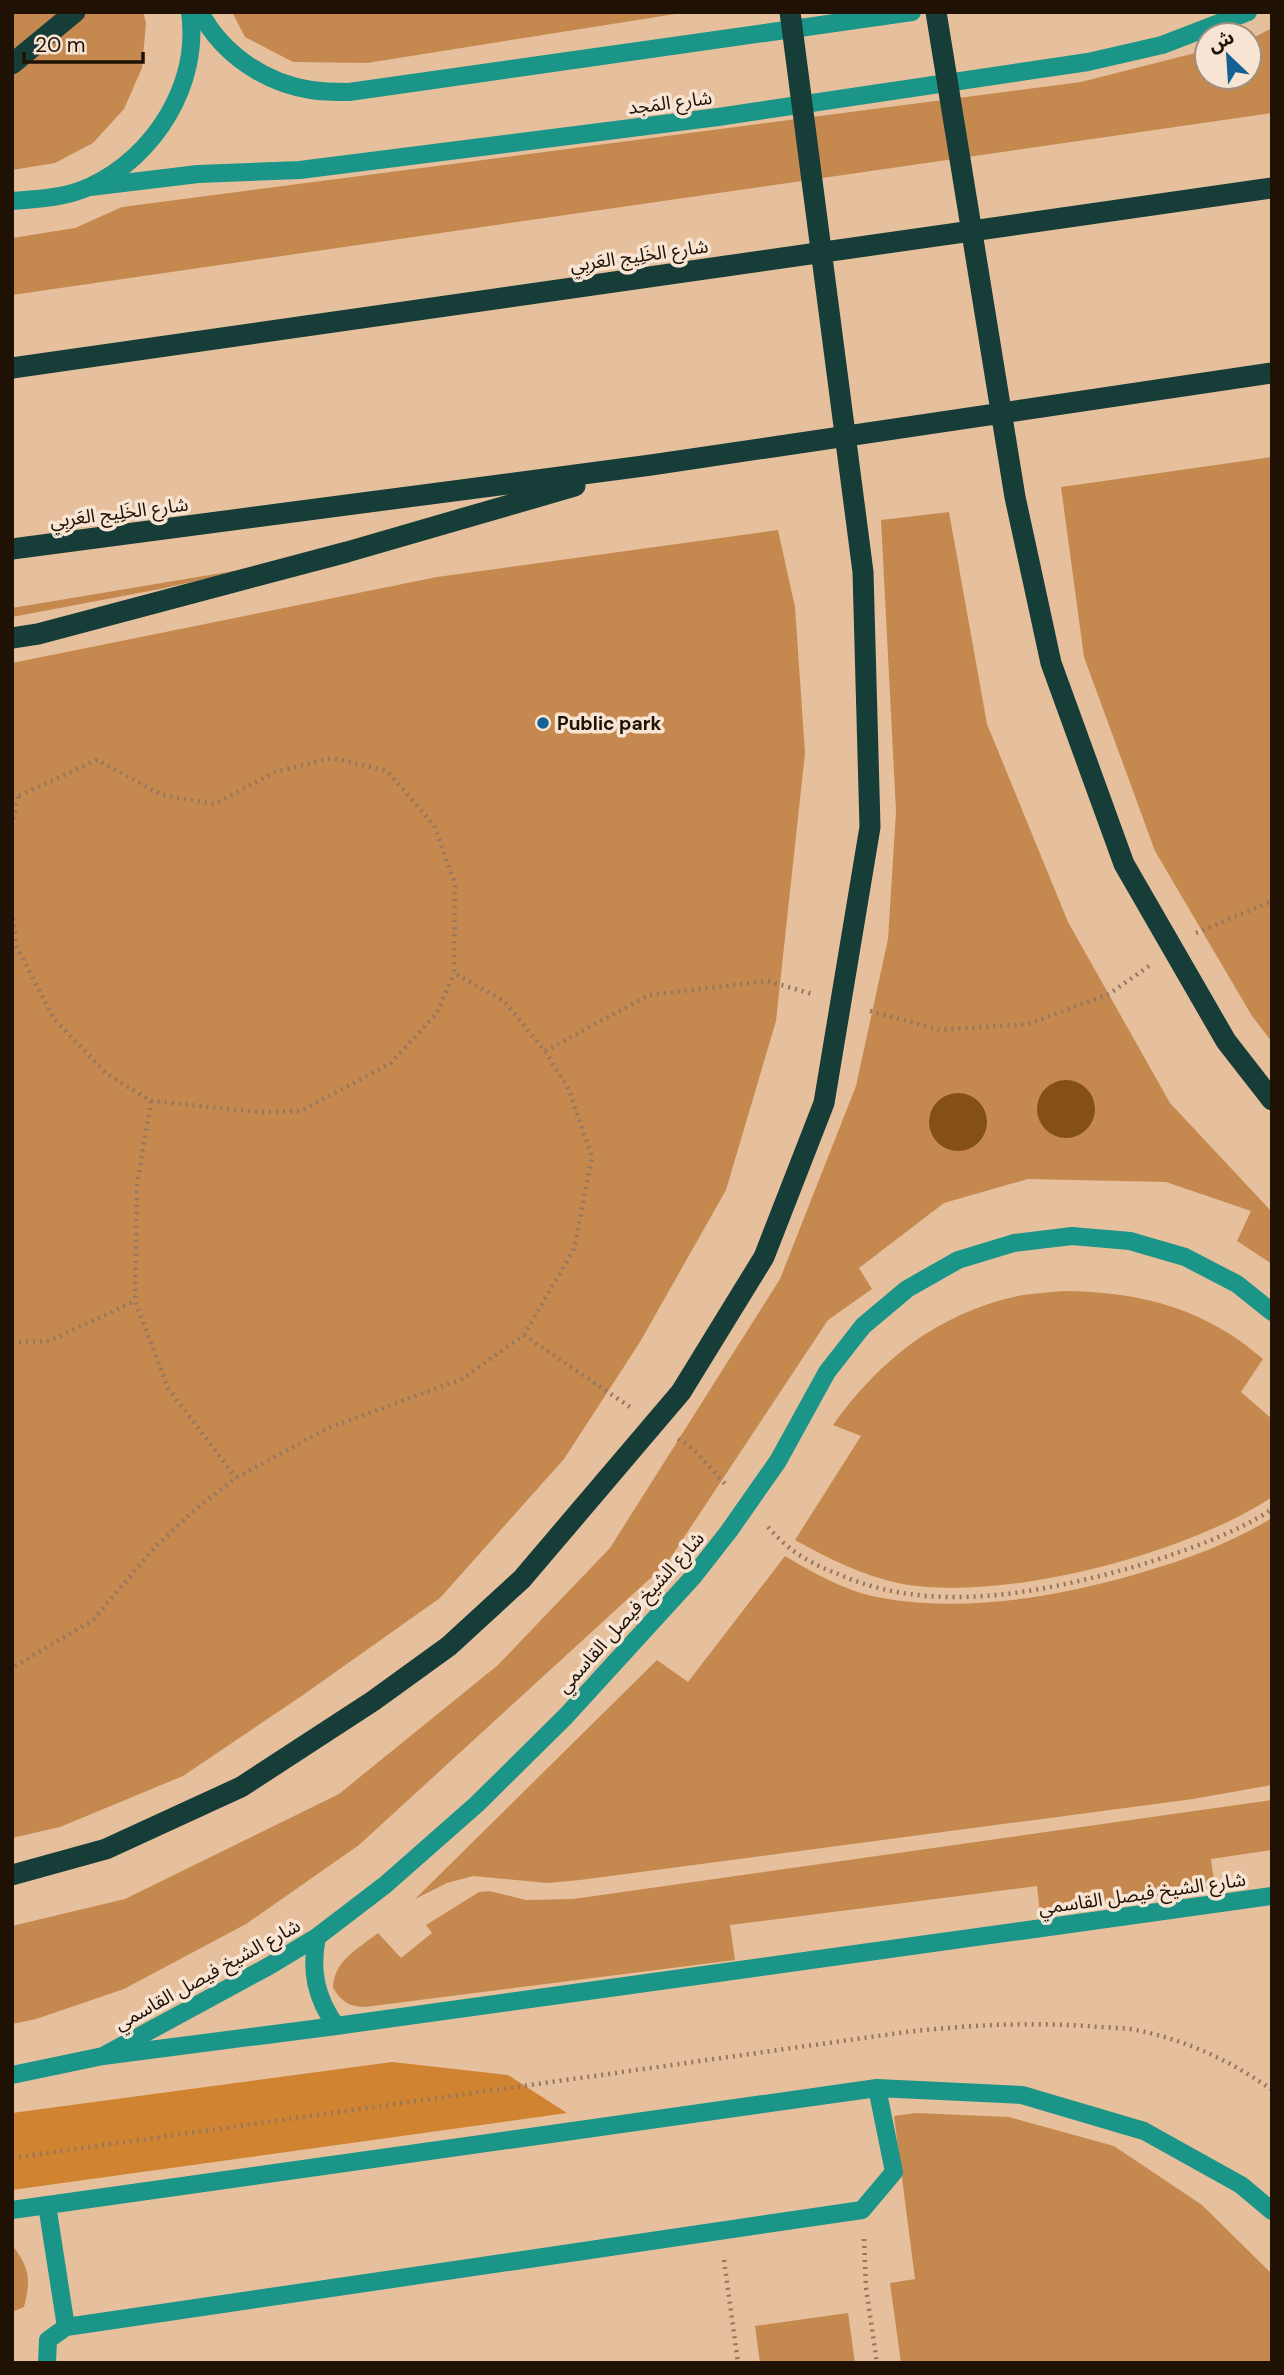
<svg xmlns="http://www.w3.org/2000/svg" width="1284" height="2375" font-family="'DM Sans','Noto Sans Arabic',sans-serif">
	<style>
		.green { fill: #c5894f }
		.forest { fill: #d08431 }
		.building { fill: #845013 }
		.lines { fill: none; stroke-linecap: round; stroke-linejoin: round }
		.path { stroke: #94775d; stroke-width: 4.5; stroke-dasharray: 2 5; stroke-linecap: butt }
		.minor { stroke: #1a9588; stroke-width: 18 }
		.highway { stroke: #163d38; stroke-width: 21 }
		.poi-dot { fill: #146295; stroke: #f8e4d2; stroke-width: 2.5 }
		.labels { text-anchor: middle; stroke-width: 7; stroke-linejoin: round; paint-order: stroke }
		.street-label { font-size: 19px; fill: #1f1205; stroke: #f8e4d2 }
		.poi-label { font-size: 19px; font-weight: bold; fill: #1f1205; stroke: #f8e4d2; text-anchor: start }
	</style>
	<rect width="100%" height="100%" fill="#e6bf9c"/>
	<path class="green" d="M12,12H143L146,23L142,68L124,109L93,143L55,163L12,170Z
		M232,12H688L367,63L293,62L245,37Z
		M1272,28V113L12,295V238L75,228L122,207L1081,82L1207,50V77H1249V40Z
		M1272,457V1042L1252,1016L1155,851L1084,657L1061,487Z
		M949,512L987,724L1068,922L1170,1103L1272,1212V1264L1237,1241L1251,1211L1166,1182L1028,1179L944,1203L859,1268L872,1289L828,1320L667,1563L359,1845L246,1924L124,1989L36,2019L12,2024V1926L125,1899L339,1794L498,1665L610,1548L780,1279L856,1086L888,939L896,811L881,520Z
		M778,530L795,607L805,753L776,1021L726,1190L640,1342L564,1459L440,1598L303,1695L183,1776L60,1827L12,1838V663L437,577Z
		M263,566L160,589L12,617V608Z
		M1065,1291C1125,1292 1176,1301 1228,1333C1240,1340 1252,1350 1263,1359L1241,1392L1272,1419V1497C1187,1554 999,1604 898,1583C861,1575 828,1558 795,1540L861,1436L833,1425C880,1359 941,1311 1023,1295C1037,1293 1051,1292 1065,1291Z
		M1272,1518V1785L1193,1799L580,1880L547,1883L473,1876L447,1883L415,1899L657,1660L688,1682L785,1556C815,1574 847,1592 882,1598C962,1612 1042,1599 1119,1579C1173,1564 1225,1547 1272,1518Z
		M1272,1800V1850L1211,1859L1215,1888L1040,1914L1037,1886L730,1925L735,1960L365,2007C349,2007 341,2001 333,1988C334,1960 358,1949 378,1933L401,1958L432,1933L426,1925L479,1892L489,1891L526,1900L573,1899Z
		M916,2113L1009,2117L1114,2146L1202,2205L1272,2274V2363H901L890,2283L915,2279L894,2116Z
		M12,2245C30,2268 31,2280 24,2307L12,2312Z
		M848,2313L855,2363H760L755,2326Z"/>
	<path class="forest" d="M392,2062L508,2075L567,2113L12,2190V2113Z"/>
	<path class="building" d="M1037 1109a29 29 0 1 1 58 0a29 29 0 1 1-58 0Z
		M929 1122a29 29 0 1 1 58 0a29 29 0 1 1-58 0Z"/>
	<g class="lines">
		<path class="path" d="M12,796H18L97,760L162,795L214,804L275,772L332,758L387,771L434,825L455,884L454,973L504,1001L545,1051L569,1090L592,1157L574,1249L524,1335L462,1379L328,1428L236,1478L196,1509L156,1546L93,1620L12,1668
			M12,826L18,796
			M12,911L17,947L54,1019L107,1074L151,1101L258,1112L301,1111L391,1063L437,1013L454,973
			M1196,933L1272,901
			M870,1011L940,1030L1028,1024L1109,994L1149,966
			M545,1051L649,995L768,981L812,994
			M151,1101L137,1185L135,1301L168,1388L236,1478
			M524,1335L630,1407
			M12,1342L49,1341L135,1301
			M678,1439L693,1449L727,1486
			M768,1527C775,1535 783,1543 791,1549C805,1560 822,1568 838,1574C931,1615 1035,1594 1130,1568C1171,1556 1236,1534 1272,1509
			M12,2158L906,2032C970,2025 1023,2022 1088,2026C1105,2028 1124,2027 1141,2031C1188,2041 1233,2062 1272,2090
			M864,2239L866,2288L877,2363
			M724,2260L738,2363"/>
		<path class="minor" d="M200,12C222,54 265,83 311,90C324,92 337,92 349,92L912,12
			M90,187L198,174L300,170L718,117L1088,62L1162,45L1248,12
			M12,201C39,199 66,198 91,186C155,156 200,84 190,12
			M317,1937C310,1971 316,1998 336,2026
			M103,2056L269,1966L317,1937L385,1885L477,1804L566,1716L693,1577L729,1531L778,1461L827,1372L863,1326L907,1289L958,1260L1014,1243L1072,1236L1130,1241L1185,1257L1237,1284L1272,1312
			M12,2075L103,2056L336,2026L1272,1896
			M47,2205L66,2327L862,2210L894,2172L877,2088
			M12,2210L877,2088L1022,2095L1144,2131L1241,2185L1272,2211
			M47,2363L48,2340L66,2327"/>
		<path class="highway" d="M936,12L1015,497L1051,663L1124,864L1226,1041L1272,1100
			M12,64L75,12
			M12,368L1272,188
			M12,549L651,465L1272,373
			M12,638L38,634L347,552L575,486
			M12,1875L106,1849L241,1787L373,1701L449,1646L522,1579L681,1392L764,1257L824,1103L870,827L863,572L790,12"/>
	</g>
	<circle class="poi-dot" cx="543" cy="723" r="7"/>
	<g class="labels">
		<g class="street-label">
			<text transform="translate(670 102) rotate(-7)" y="7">شارع المَجد</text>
			<text transform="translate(639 255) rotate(-8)" y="7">شارع الخَلِيج العَربِي</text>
			<text transform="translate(119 512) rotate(-7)" y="7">شارع الخَلِيج العَربِي</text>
			<text transform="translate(630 1612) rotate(-48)" y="7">شارع الشيخ فيصل القاسمي</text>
			<text transform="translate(1142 1893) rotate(-8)" y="7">شارع الشيخ فيصل القاسمي</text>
			<text transform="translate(207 1974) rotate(-29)" y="7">شارع الشيخ فيصل القاسمي</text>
		</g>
		<g class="poi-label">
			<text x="557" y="730">Public park</text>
		</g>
	</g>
	<rect width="1284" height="2375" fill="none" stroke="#1f1205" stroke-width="28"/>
	<g transform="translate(1228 56) rotate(335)"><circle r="33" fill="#f8e4d2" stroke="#a19080" stroke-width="2"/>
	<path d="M0-5L12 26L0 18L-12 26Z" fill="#146295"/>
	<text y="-10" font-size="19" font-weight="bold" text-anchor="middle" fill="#1f1205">ش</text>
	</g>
	<path d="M24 52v10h119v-10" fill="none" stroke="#1f1205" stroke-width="3.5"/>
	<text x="35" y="52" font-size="21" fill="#1f1205" stroke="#f8e4d2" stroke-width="5" paint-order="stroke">20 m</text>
</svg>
